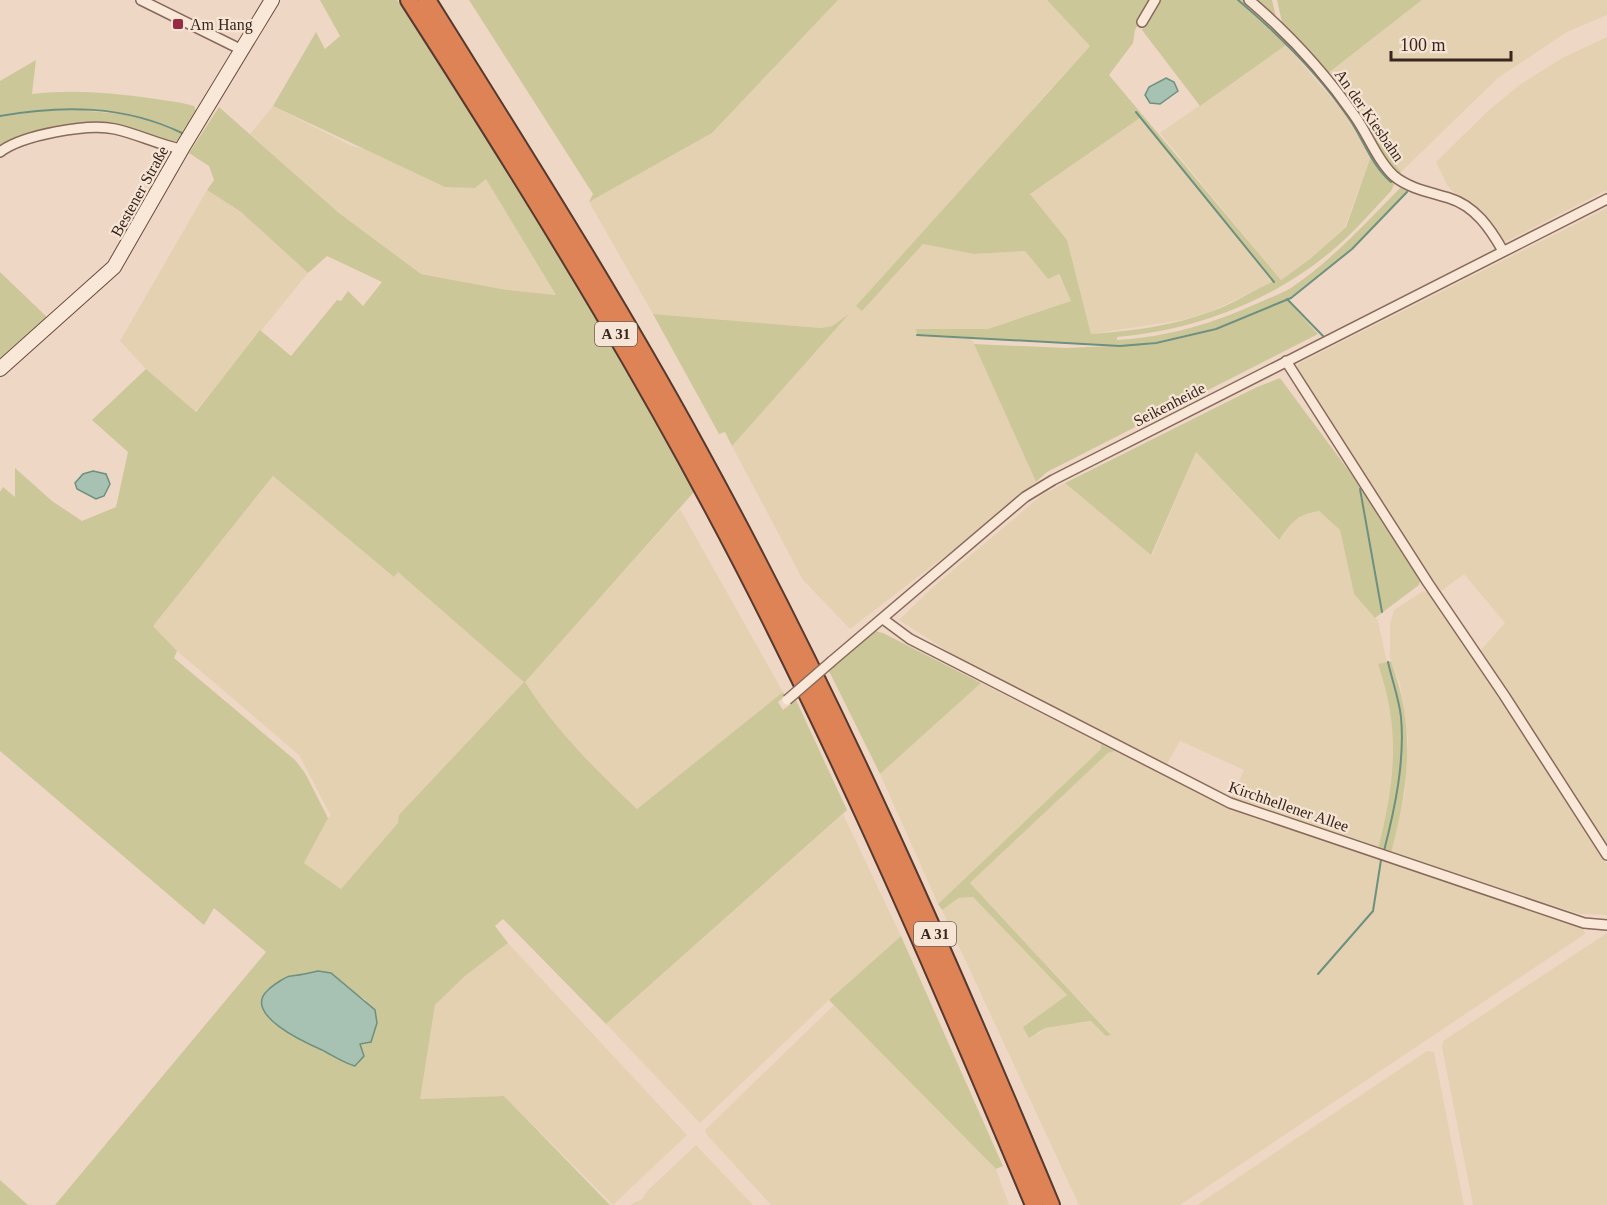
<svg xmlns="http://www.w3.org/2000/svg" width="1607" height="1205" font-family="Georgia,serif">
	<style>
		.farmland { fill: #e4d1b2 }
		.green { fill: #ccc799; fill-rule: evenodd }
		.water { fill: #a7c1b3; stroke: #6d907f; stroke-width: 1.5 }
		.lines { fill: none; stroke-linecap: round; stroke-linejoin: round }
		.stream { stroke: #6d907f; stroke-width: 2 }
		.street-casing { stroke: #89695b; stroke-width: 12 }
		.secondary-casing { stroke: #6b4a3e; stroke-width: 16 }
		.highway-casing { stroke: #57392f; stroke-width: 20 }
		.street { stroke: #f9e8d8; stroke-width: 9 }
		.secondary { stroke: #f9e8d8; stroke-width: 14 }
		.highway { stroke: #dd8356; stroke-width: 16 }
		.street-bridge-casing { stroke: #89695b; stroke-width: 12; stroke-linecap: butt }
		.street-bridge { stroke: #f9e8d8; stroke-width: 9 }
		.poi-dot { fill: #982b44; stroke: #f6e5d4; stroke-width: 2 }
		.labels { text-anchor: middle; stroke-width: 4.5; stroke-linejoin: round; paint-order: stroke }
		.shield { fill: #f6e5d4; stroke: #725f55; stroke-width: 1.5 }
		.shield-label { font-size: 15px; font-weight: bold; fill: #39261f }
		.poi-label { font-size: 16px; fill: #39261f; stroke: #f6e5d4; text-anchor: start }
		.street-label { font-size: 16px; fill: #39261f; stroke: #f6e5d4 }
	</style>
	<rect width="100%" height="100%" fill="#eed8c5"/>
	<path class="farmland" d="M838,0H1047L1090,46L1043,97L862,310L923,244L974,254L1025,251L1048,279L1058,274L1071,301L1046,311L988,329H917V335L972,339L1036,482L966,540L850,629L803,580L732,446L846,317L832,326L821,328L653,314L589,202L712,133Z
		M1422,0H1607V15L1567,32L1498,78L1401,172L1327,74Z
		M1607,37V190L1507,241L1501,242L1447,185L1436,162L1490,109L1521,84L1562,58Z
		M1286,45L1348,117L1371,156L1345,227L1310,259L1281,280L1160,133Z
		M273,106L352,146L486,178L556,295L507,290L421,274L339,213L250,134Z
		M1140,118L1273,282L1210,312L1183,320L1091,334L1067,241L1030,194Z
		M207,190L241,212L308,273L195,412L146,369L120,341Z
		M1607,208V846L1479,652L1505,623L1464,574L1439,593L1296,371L1298,364Z
		M1196,452L1278,540L1293,519L1304,513L1319,511L1340,530L1354,594L1378,621L1387,662L1379,664L1392,711L1394,764L1391,796L1378,849L1231,799L1244,770L1180,741L1166,766L974,668L899,620L933,587L1042,495L1065,483L1152,555Z
		M273,476L394,577L398,572L525,681L680,509L783,692L637,809L573,748L546,715L524,682L341,889L304,863L327,818L331,816L299,755L177,651L152,625Z
		M1423,591L1432,594L1531,742L1607,864V915L1580,914L1391,853L1405,792L1408,740L1400,684L1390,657V624L1394,610Z
		M981,683L1101,744V749L938,904L880,774Z
		M1115,751L1232,810L1583,927L1585,934L1180,1205H1079L942,910L960,898L973,897L1067,995L1023,1027L1038,1034L1045,1028L1094,1021L1106,1036L1110,1033L970,883L1108,753Z
		M843,814L901,936L829,1000L700,1123L606,1024Z
		M1607,933V1205H1473L1442,1047L1443,1041Z
		M508,943L687,1135L613,1205L504,1096L419,1099L435,1005L465,976Z
		M834,1005L996,1169L1009,1205H771L707,1135L705,1130Z
		M1427,1051L1434,1052L1464,1205H1197Z
		M696,1145L753,1205H630L642,1199L648,1190Z"/>
	<path class="green" d="M320,0H397L417,27L593,312L694,492L525,682C556,731 595,769 637,809L783,692L785,696L778,702L783,710L796,700L847,810L606,1024L503,919L495,926L508,943L465,976L435,1005L420,1099L504,1096L610,1205H55L266,952L214,908L204,925L0,751V492L3,487L15,497V468L52,501L82,521L116,507L128,452L92,420L146,369L196,412L260,330L291,356L337,300L341,301L348,291L363,306L382,282L327,256L308,273L241,212L207,190L214,180L209,166L189,153L219,107L339,213L421,274L507,290L556,295L486,179L475,188L445,187L273,106L316,32L325,49L340,36ZM273,476L394,577L398,572L524,682L399,815L398,823L341,889L304,863L328,818L305,773L295,760L174,658L177,651L153,626ZM331,973L346,988L366,1000L367,1044H360L364,1056L357,1065L353,1066L301,1040L268,1018C284,970 281,977 331,973Z
		M469,0H838L712,133L589,202L593,194Z
		M1047,0H1152L1135,30L1133,43L1109,75L1281,280L1310,259L1346,227L1371,156L1381,173L1392,181C1372,164 1363,137 1349,116C1319,73 1279,34 1239,0H1247C1309,54 1350,114 1396,181L1391,191C1373,210 1354,232 1334,249C1275,300 1194,331 1117,337V340C1167,337 1212,324 1258,303C1269,298 1281,294 1291,288C1332,260 1365,224 1399,189L1404,186L1411,189L1353,247L1291,297L1216,328L1156,342L1120,346L917,334L916,329H988L1071,301L1059,274L1048,279L1025,251L974,254L923,244L862,311L856,306L1090,46ZM1136,111L1274,281C1252,291 1233,304 1210,312C1172,326 1131,331 1091,334L1067,240L1030,194L1140,118Z
		M1157,0H1237L1286,45L1200,106L1142,30Z
		M1251,0H1272L1277,21Z
		M1277,0H1422L1327,74L1401,172L1397,176L1283,27Z
		M36,60L32,94C83,88 131,95 182,103L194,106L196,111L182,132C125,104 61,105 0,116V81Z
		M81,110L138,116L182,133L177,141H169L119,126L27,135L0,147V117L42,111Z
		M0,272L49,319L0,364Z
		M1286,299L1318,334L1047,472L1036,482L974,344L1067,348L1156,344L1216,329Z
		M653,314L821,328L832,326L849,314L732,446L725,432L719,434Z
		M1280,378L1349,471L1421,577L1419,585L1375,618L1354,594L1340,530L1319,511C1297,514 1291,523 1279,540L1196,452L1151,555L1065,483L1257,387Z
		M875,631L883,633L981,683L880,774L829,671Z
		M1391,661C1416,729 1409,784 1391,853L1378,849C1395,781 1401,731 1378,664Z
		M1101,744L1115,751L1108,753L970,883L1111,1035L1106,1036L1091,1021L1045,1028L1029,1038L1023,1027L1067,995L973,897L959,898L942,910L938,904L1101,749Z
		M901,936L1003,1166L996,1169L829,1000Z
		M0,1180L28,1205H0Z"/>
	<path class="water" d="M1166,78L1174,82L1178,91L1160,104L1150,103L1145,95L1149,87Z
		M93,471L106,474L110,484L104,496L96,499L77,489L75,483L83,474Z
		M318,971L331,973L375,1010L377,1023L371,1042L360,1044L364,1056L355,1066C344,1063 332,1055 322,1050C306,1043 241,1014 268,990C272,986 286,976 291,976C301,975 308,973 318,971Z"/>
	<g class="lines">
		<path class="stream" d="M1238,0C1278,34 1318,73 1348,117C1363,138 1371,165 1391,182
			M1136,112L1274,282
			M0,116C62,105 124,105 182,133
			M1287,299L1323,336
			M917,335L1120,346L1156,343L1216,329L1291,298L1352,249L1407,192
			M1360,489L1382,612
			M1384,851C1395,808 1405,761 1401,717C1399,699 1392,680 1388,662
			M1318,974L1373,911L1381,860"/>
		<g class="street-casing">
			<path id="street" d="M141,0L242,50
				M1249,0C1289,34 1324,72 1354,115C1368,134 1377,160 1394,176C1410,189 1430,192 1449,198C1475,206 1490,228 1503,251
				M1142,22L1155,0
				M0,152C22,135 88,123 115,129C138,134 159,145 181,149
				M1286,361L1428,583L1504,695L1607,855
				M883,619L910,639L1230,803L1584,923L1607,925
				M832,661L1025,497L1053,480L1607,199"/>
		</g>
		<g class="secondary-casing">
			<path id="secondary" d="M0,369L114,267L184,145L272,0"/>
		</g>
		<g class="highway-casing">
			<path id="highway" d="M409,0C541,205 669,413 777,632C870,819 953,1012 1034,1205
				M427,0C520,149 614,296 698,450C832,694 944,949 1051,1205"/>
		</g>
		<use href="#street" class="street"/>
		<use href="#secondary" class="secondary"/>
		<use href="#highway" class="highway"/>
		<g class="street-bridge-casing">
			<path id="street-bridge" d="M787,700L832,661"/>
		</g>
		<use href="#street-bridge" class="street-bridge"/>
	</g>
	<rect class="poi-dot" x="172" y="18" width="12" height="12" rx="3"/>
	<g class="labels">
		<g class="shield">
			<rect x="595" y="322" width="42" height="24" rx="4.5"/>
			<rect x="914" y="922" width="42" height="24" rx="4.5"/>
		</g>
		<g class="shield-label">
			<text x="616" y="339">A 31</text>
			<text x="935" y="939">A 31</text>
		</g>
		<g class="poi-label">
			<text x="190" y="30">Am Hang</text>
		</g>
		<g class="street-label">
			<text transform="translate(1370 115) rotate(55)" y="6">An der Kiesbahn</text>
			<text transform="translate(139 191) rotate(-61)" y="6">Bestener Straße</text>
			<text transform="translate(1169 404) rotate(-27)" y="6">Seikenheide</text>
			<text transform="translate(1289 806) rotate(19)" y="6">Kirchhellener Allee</text>
		</g>
	</g>
	<path d="M1391 51v9h120v-9" fill="none" stroke="#39261f" stroke-width="3"/>
	<text x="1400" y="51" font-size="18" fill="#39261f" stroke="#f6e5d4" stroke-width="4.5" paint-order="stroke">100 m</text>
</svg>
